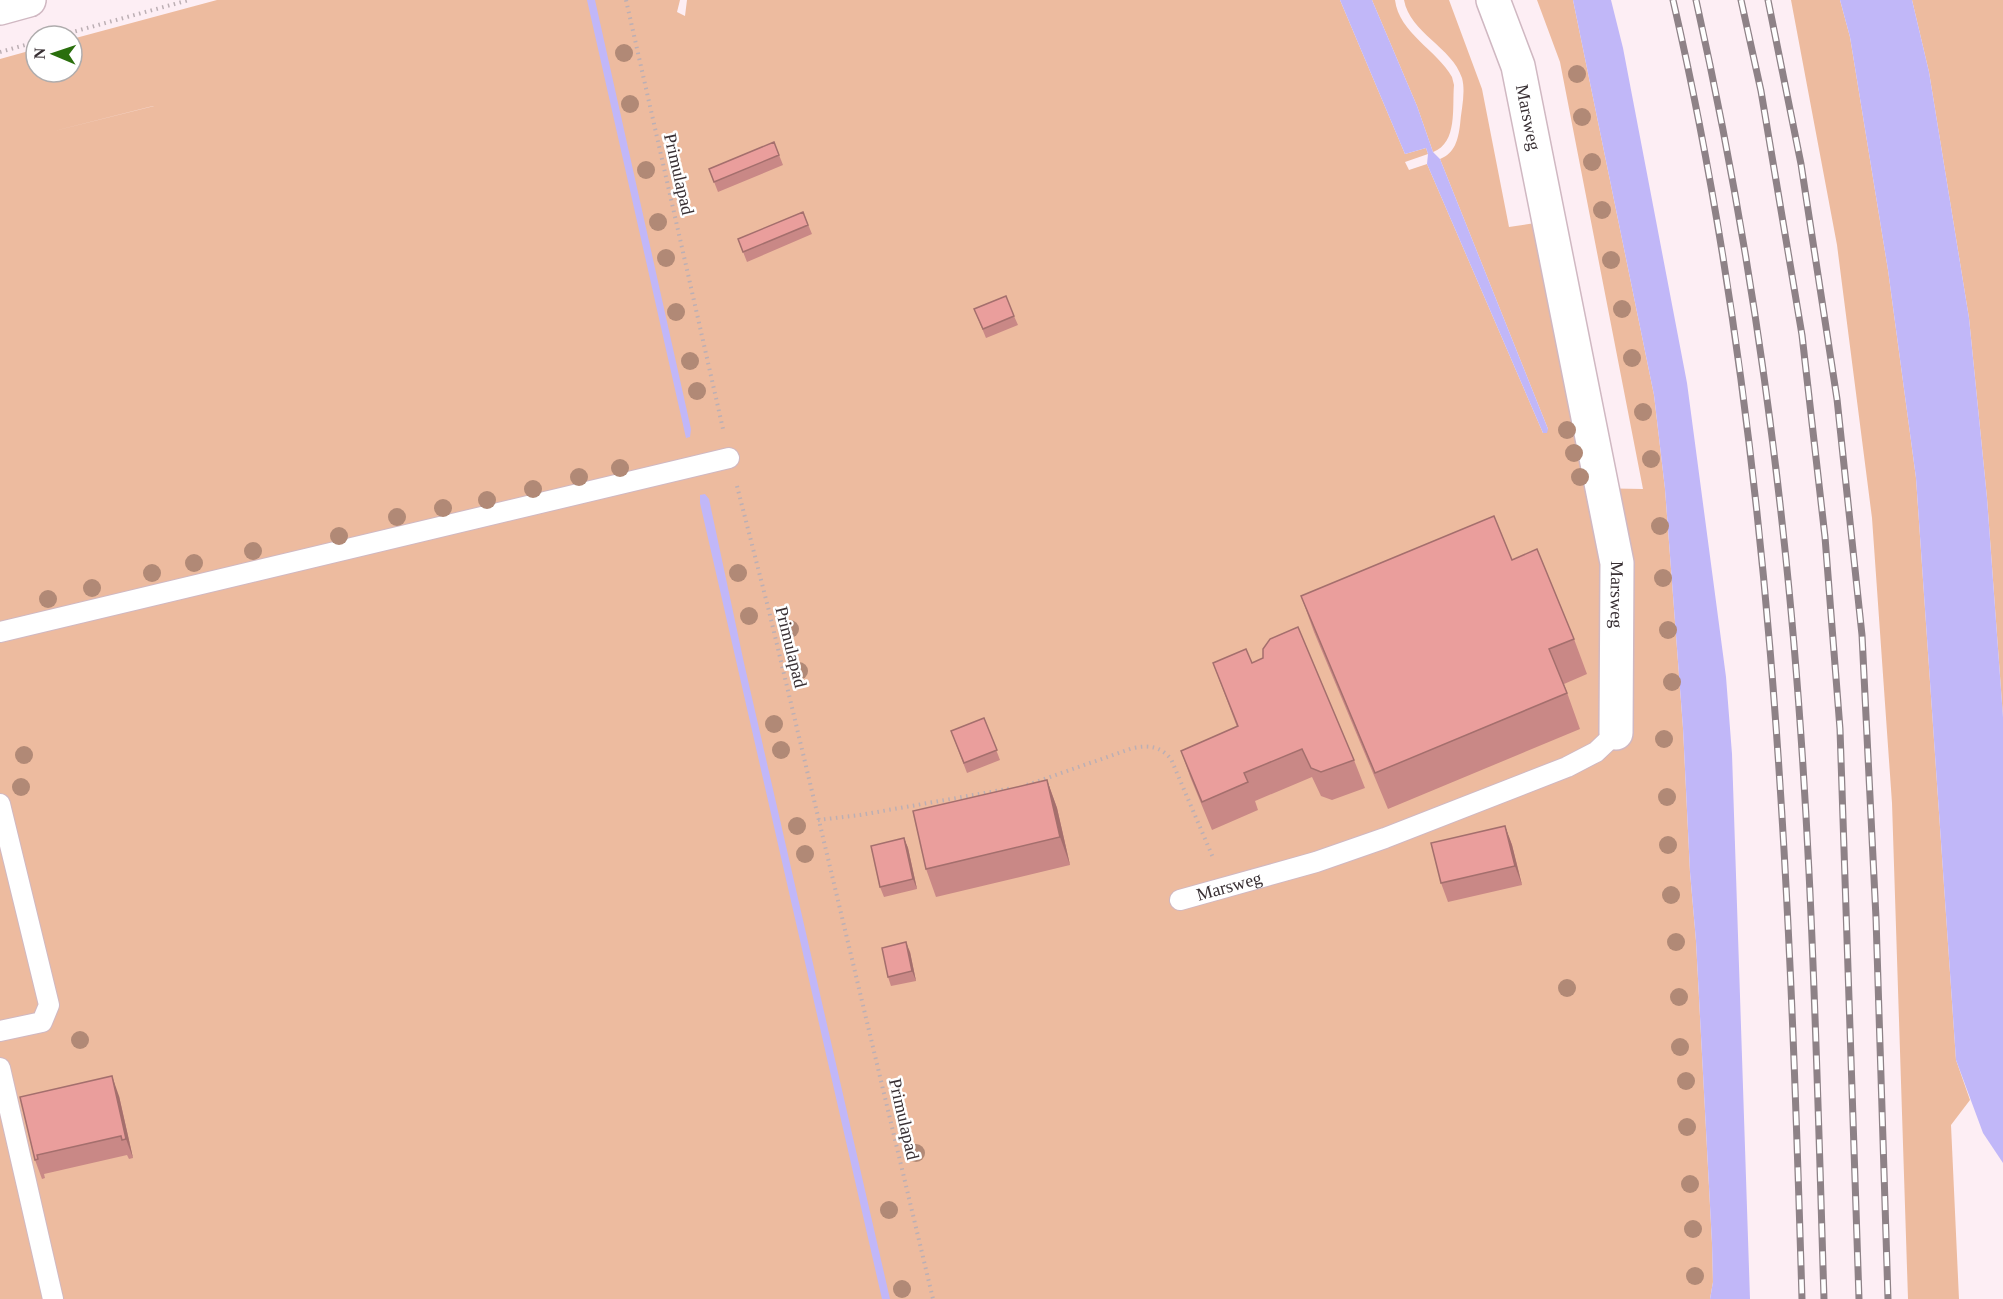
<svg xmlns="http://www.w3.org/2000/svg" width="2003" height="1299" font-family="'Times New Roman',serif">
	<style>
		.green { fill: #edbb9f; fill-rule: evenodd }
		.water { fill: #c1b7f8 }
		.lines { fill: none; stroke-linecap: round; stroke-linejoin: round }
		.lane-casing { stroke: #d0b8c2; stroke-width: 22 }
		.street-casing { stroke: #d0b8c2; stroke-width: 36 }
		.secondary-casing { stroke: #d0b8c2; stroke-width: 36 }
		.path { stroke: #bcafb4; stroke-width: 4; stroke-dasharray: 1.5 4.5; stroke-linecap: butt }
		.lane { stroke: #fff; stroke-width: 20 }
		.street { stroke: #fff; stroke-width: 33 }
		.secondary { stroke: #fff; stroke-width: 33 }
		.rail-casing { stroke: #8e8287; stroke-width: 7 }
		.rail { stroke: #fff; stroke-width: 4.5; stroke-dasharray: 14; stroke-linecap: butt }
		.tree { fill: #b18976 }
		.wall { fill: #c98886 }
		.shaded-wall { fill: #a46f6d }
		.building { fill: #ea9e9c; stroke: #a46f6d; stroke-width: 1.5 }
		.labels { text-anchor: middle; stroke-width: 5; stroke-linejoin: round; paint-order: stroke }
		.street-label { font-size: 18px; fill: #382f33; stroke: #fff }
	</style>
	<rect width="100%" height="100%" fill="#fdeef4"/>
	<path class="green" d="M217,0H680L677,12L685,16L687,0H1340L1405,154L1426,148L1428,154L1405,162L1409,170L1427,164L1543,433L1548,429L1440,159C1455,153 1458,140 1460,125C1461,110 1466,93 1462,78C1452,47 1410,33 1404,0H1449L1482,89L1509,227L1535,223L1586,488L1643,489L1560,62L1537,0H1573L1654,395L1665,489L1683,728L1690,872L1696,941L1712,1243L1713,1282L1710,1299H0V59L36,49V72H72V39ZM154,106L46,133L153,106Z
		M1372,0H1395C1399,33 1437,50 1452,77L1454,85C1452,107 1458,143 1433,152L1417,106Z
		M1791,0H1840L1850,37L1888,270L1916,478L1956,1060L1970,1100L1951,1125L1959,1299H1908L1892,803L1872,518L1837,245Z
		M1912,0H2003V717L1987,498L1969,318L1929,72Z"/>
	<path class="water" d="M587,0H595L691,429L690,437L686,438Z
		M1340,0H1372L1417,106L1433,152L1440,159L1548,429L1547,433H1543L1427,164L1428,154L1426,148L1405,154Z
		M1573,0H1611L1623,48L1687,383L1726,677L1732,754L1750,1299H1710L1713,1282L1712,1243L1696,941L1690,872L1683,728L1665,489L1654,395Z
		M1840,0H1912L1929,72L1969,318L1987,498L2003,717V1163L1983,1133L1956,1060L1916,478L1888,270L1850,37Z
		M705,494L709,499L744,663L890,1299H882L700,503V495Z"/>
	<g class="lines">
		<g class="lane-casing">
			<g id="lane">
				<path d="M0,632L729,458"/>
				<path d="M0,804L49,1005L42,1022L0,1031"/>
				<path id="s1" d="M1180,900L1316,862L1385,838L1567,767L1596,752L1616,733"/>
				<path d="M0,1068L53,1299"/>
			</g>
		</g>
		<g class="street-casing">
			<g id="street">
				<path id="s2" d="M1493,0L1518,66L1617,563L1616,733"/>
			</g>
		</g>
		<g class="secondary-casing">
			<path id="secondary" d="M0,8L29,0"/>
		</g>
		<path class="path" d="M626,0L723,429
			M58,36L189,0
			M0,52L36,42
			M737,486L769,611L933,1299
			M1027,785L1133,748C1149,745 1160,746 1171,759L1214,860
			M818,820L860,815L1013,788"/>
		<use href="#lane" class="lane"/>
		<use href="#street" class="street"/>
		<use href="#secondary" class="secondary"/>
		<g class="rail-casing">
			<path id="rail" d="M1673,0C1772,428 1789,862 1802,1299
				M1696,0C1735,175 1764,353 1783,531C1811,786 1816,1043 1824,1299
				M1741,0L1761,91L1802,335L1825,537L1840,729L1859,1299
				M1768,0L1801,164L1837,399L1862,635L1876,918L1888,1299"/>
		</g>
		<use href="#rail" class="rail"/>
	</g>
	<g class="tree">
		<circle cx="624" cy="53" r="9"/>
		<circle cx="1577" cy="74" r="9"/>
		<circle cx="630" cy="104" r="9"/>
		<circle cx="1582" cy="117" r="9"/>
		<circle cx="1592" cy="162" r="9"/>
		<circle cx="646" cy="170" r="9"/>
		<circle cx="1602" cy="210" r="9"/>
		<circle cx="658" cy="222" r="9"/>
		<circle cx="666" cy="258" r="9"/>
		<circle cx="1611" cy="260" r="9"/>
		<circle cx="1622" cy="309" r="9"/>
		<circle cx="676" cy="312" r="9"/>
		<circle cx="1632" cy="358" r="9"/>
		<circle cx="690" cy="361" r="9"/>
		<circle cx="697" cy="391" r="9"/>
		<circle cx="1643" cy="412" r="9"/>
		<circle cx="1567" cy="430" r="9"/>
		<circle cx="1574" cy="453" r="9"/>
		<circle cx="1651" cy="459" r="9"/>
		<circle cx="620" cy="468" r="9"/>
		<circle cx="579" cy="477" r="9"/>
		<circle cx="1580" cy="477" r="9"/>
		<circle cx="533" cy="489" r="9"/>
		<circle cx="487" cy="500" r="9"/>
		<circle cx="443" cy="508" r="9"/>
		<circle cx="397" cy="517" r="9"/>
		<circle cx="1660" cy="526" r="9"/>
		<circle cx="339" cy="536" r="9"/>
		<circle cx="253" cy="551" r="9"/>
		<circle cx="194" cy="563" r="9"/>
		<circle cx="152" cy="573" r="9"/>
		<circle cx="738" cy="573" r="9"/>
		<circle cx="1663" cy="578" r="9"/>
		<circle cx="92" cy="588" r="9"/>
		<circle cx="48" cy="599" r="9"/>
		<circle cx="749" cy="616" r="9"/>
		<circle cx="790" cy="629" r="9"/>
		<circle cx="1668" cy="630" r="9"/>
		<circle cx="799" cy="671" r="9"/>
		<circle cx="1672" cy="682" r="9"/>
		<circle cx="774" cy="724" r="9"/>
		<circle cx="1664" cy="739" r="9"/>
		<circle cx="781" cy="750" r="9"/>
		<circle cx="24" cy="755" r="9"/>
		<circle cx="21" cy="787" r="9"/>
		<circle cx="1667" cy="797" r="9"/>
		<circle cx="797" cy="826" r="9"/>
		<circle cx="1668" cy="845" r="9"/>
		<circle cx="805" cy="854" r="9"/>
		<circle cx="1671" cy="895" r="9"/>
		<circle cx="1676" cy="942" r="9"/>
		<circle cx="1567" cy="988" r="9"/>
		<circle cx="1679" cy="997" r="9"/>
		<circle cx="80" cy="1040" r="9"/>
		<circle cx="1680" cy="1047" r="9"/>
		<circle cx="1686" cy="1081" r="9"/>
		<circle cx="1687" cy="1127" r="9"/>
		<circle cx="916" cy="1153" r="9"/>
		<circle cx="1690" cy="1184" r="9"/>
		<circle cx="889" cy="1210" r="9"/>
		<circle cx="1693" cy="1229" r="9"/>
		<circle cx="1695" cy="1276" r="9"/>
		<circle cx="902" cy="1289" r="9"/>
	</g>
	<path class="wall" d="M774,142L783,165L718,192L709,169Z
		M803,212L812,234L747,262L738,239Z
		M974,309L1014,316L1018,325L986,338Z
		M1512,560L1574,639L1587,674L1564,684L1580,729L1388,809L1314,632L1301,596Z
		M1213,663H1252L1354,760L1365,788L1332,800L1321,796L1312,777L1255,801L1258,810L1212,830L1191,779L1181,751L1237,727Z
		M984,718L1000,760L967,773L951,731Z
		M1047,780L1057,808L1070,865L936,897L926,869Z
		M1505,826L1512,845L1522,885L1448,902L1441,883Z
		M904,838L908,848L917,889L884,897L880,887Z
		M910,952L916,981L891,986L888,977Z
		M119,1096L133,1158L129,1159L127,1155L44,1174L45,1178L42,1179L35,1160L20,1097Z"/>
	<path class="shaded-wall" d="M1047,780L1057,808L1070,865L1060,837Z
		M1505,826L1512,845L1522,885L1515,866Z
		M904,838L908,848L917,889L913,879Z
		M906,942L910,952L916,981L912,971Z
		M112,1076L119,1096L133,1158L126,1139Z"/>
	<path class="building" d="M774,142L779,155L714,182L709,169Z
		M803,212L808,225L743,252L738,239Z
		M1006,296L1014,316L983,329L974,309Z
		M1494,516L1512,560L1537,549L1574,639L1549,649L1567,693L1375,773L1301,596Z
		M1298,627L1354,760L1321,772L1311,768L1302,749L1244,773L1248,782L1202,802L1181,751L1238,726L1213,663L1246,649L1252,663L1263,658V649L1270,639Z
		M984,718L997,750L964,763L951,731Z
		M1047,780L1060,837L926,869L913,811Z
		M1505,826L1515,866L1441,883L1431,843Z
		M904,838L913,879L880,887L871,846Z
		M906,942L912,971L888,977L882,948Z
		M112,1076L126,1139L122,1140L121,1136L37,1155L38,1159L35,1160L20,1097Z"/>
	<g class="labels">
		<g class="street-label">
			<text dy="6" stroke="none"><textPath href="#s2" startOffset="123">Marsweg</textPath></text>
			<text transform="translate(679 174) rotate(77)" y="6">Primulapad</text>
			<text dy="6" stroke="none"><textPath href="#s2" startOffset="609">Marsweg</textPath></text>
			<text transform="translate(791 647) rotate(76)" y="6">Primulapad</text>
			<text dy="6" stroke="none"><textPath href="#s1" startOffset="51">Marsweg</textPath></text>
			<text transform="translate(904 1119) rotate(77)" y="6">Primulapad</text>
		</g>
	</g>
	<g transform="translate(54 54) rotate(272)"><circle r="28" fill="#ffffff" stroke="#afacad" stroke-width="1.5"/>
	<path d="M0-4.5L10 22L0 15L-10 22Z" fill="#2a6f0d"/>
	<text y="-9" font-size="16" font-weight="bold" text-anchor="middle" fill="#382f33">N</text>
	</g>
</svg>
